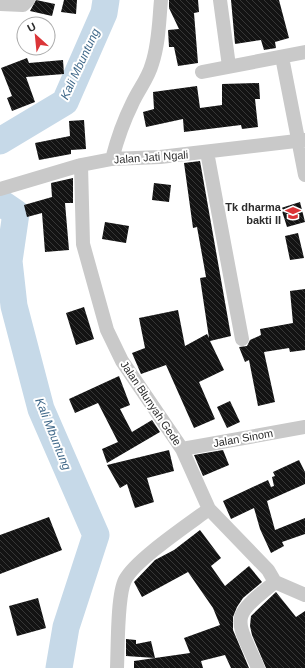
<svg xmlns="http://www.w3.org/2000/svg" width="305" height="668" font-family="Arial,sans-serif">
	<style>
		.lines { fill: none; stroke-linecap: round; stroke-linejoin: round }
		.river { stroke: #c6d9e8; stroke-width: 27 }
		.building { fill: url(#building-back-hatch) }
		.street { stroke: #c9c9c9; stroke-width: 14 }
		.labels { text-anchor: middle; stroke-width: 4; stroke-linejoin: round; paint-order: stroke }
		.street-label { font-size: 11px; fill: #2c2c2c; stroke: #fff }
		.poi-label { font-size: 11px; font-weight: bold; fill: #2c2c2c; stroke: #fff; text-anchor: end }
		.water-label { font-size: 12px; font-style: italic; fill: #3f6889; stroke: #fff }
	</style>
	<defs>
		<pattern id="building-back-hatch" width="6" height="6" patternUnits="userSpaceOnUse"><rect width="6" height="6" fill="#131313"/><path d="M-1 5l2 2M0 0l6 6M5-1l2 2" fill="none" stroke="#363636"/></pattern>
	</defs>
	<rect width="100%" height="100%" fill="#fff"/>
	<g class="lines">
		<path class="river" d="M0,141L65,102L104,13L106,0
			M0,202L16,213L9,261L14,306L41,409L96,535L66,627L59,668"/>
	</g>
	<path class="building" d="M36,0L55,4L52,16L30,11Z
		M64,0H77L76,14L61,12Z
		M169,0H198L199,12L194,13L198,63L178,66L174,47H169L168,30L179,29L169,8Z
		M231,0H279L289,38L275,42L276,48L264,50L261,40L235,44Z
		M27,58L29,63L63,60L64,74L26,77L35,102L12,111L7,98L12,96L1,68Z
		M259,83L260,99H255L258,127L242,129L241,125L184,132L183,119L146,127L143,112L154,109L153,92L197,86L200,108L222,105V84Z
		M84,120L86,149L71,150V154L39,160L35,143L70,136L69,121Z
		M200,161L231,336L210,341L224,370L199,382L215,419L194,428L166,365L141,374L132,353L145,348L139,318L178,310L185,346L207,334L209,338L200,278L206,277L197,227L193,228L184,163Z
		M73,178V203H65L69,250L45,252L42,213L27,217L24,205L52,197L51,183Z
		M154,183L171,185L169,202L152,200Z
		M300,202L305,222L287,227L281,208Z
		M105,222L129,226L126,243L102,239Z
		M298,233L304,258L290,260L285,236Z
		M305,289V350L290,352L289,348L264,352L275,402L258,406L249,360L245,362L239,347L247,346L250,340L261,335L260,329L293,323L290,291Z
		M84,307L94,339L76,345L66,313Z
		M119,376L130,405L120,409L132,432L152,420L160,432L107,463L102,449L118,442L98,403L75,413L69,399Z
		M230,401L240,422L227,428L217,407Z
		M169,450L174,471L147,478L154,502L135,508L127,484L120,488L107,465Z
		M223,450L229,465L203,476L194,455Z
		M299,460L305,472V484L267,501L275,530L305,518V534L282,542L284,546L271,553L260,529L254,508L231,519L223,501L268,480L271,487L274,486L272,477L275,476L273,472Z
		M49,517L62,550L0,574V535Z
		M200,530L221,558L211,566L225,586L249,566L262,582L243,598L237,607L233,617V630L249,668H231L225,655L201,661L203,668H134V661L190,653L184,638L220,625L213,608L188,572L142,597L134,582L155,560L174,550Z
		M276,592L296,617L305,611V668H266L252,635L250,626L251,616Z
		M38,598L46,628L17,636L9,606Z
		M126,639L136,640V644L151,641L155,658L126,656Z"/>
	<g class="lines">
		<path class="street" d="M220,0L229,66
			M0,4L23,5L28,0
			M282,57L305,175
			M202,72L305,52
			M207,152L242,339
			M112,159C117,140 123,122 132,104C138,90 148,79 152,64C159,43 159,21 161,0
			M81,165L83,244L107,330L122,361L182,449L209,509L268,570L275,582L305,595
			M0,189L81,165L112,159L160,157L305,140
			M182,449L305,427
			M117,668C118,647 117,596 125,580C135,560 189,524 209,509
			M258,668C235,616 229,619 275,582"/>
	</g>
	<defs>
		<g id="school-bare" transform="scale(1.2)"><path d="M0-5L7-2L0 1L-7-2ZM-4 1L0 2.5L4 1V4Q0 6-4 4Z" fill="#db3538" stroke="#fff" stroke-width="2.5" paint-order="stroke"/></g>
	</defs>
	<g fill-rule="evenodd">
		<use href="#school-bare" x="293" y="213"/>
	</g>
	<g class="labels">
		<g class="street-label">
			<text transform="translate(151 157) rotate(-4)" y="4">Jalan Jati Ngali</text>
			<text transform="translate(151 403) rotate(56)" y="4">Jalan Blunyah Gede</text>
			<text transform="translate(243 438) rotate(-10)" y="4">Jalan Sinom</text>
		</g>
		<g class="poi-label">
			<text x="281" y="211">Tk dharma<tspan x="281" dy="13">bakti II</tspan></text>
		</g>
		<g class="water-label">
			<text transform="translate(80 64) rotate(-65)" y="4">Kali Mbuntung</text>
			<text transform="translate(53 434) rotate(68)" y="4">Kali Mbuntung</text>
		</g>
	</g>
	<g transform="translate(36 36) rotate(333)"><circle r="19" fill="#ffffff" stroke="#ababab"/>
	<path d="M0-3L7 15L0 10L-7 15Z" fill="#db3538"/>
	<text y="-6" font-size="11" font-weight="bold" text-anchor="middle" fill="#2c2c2c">U</text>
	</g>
</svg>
